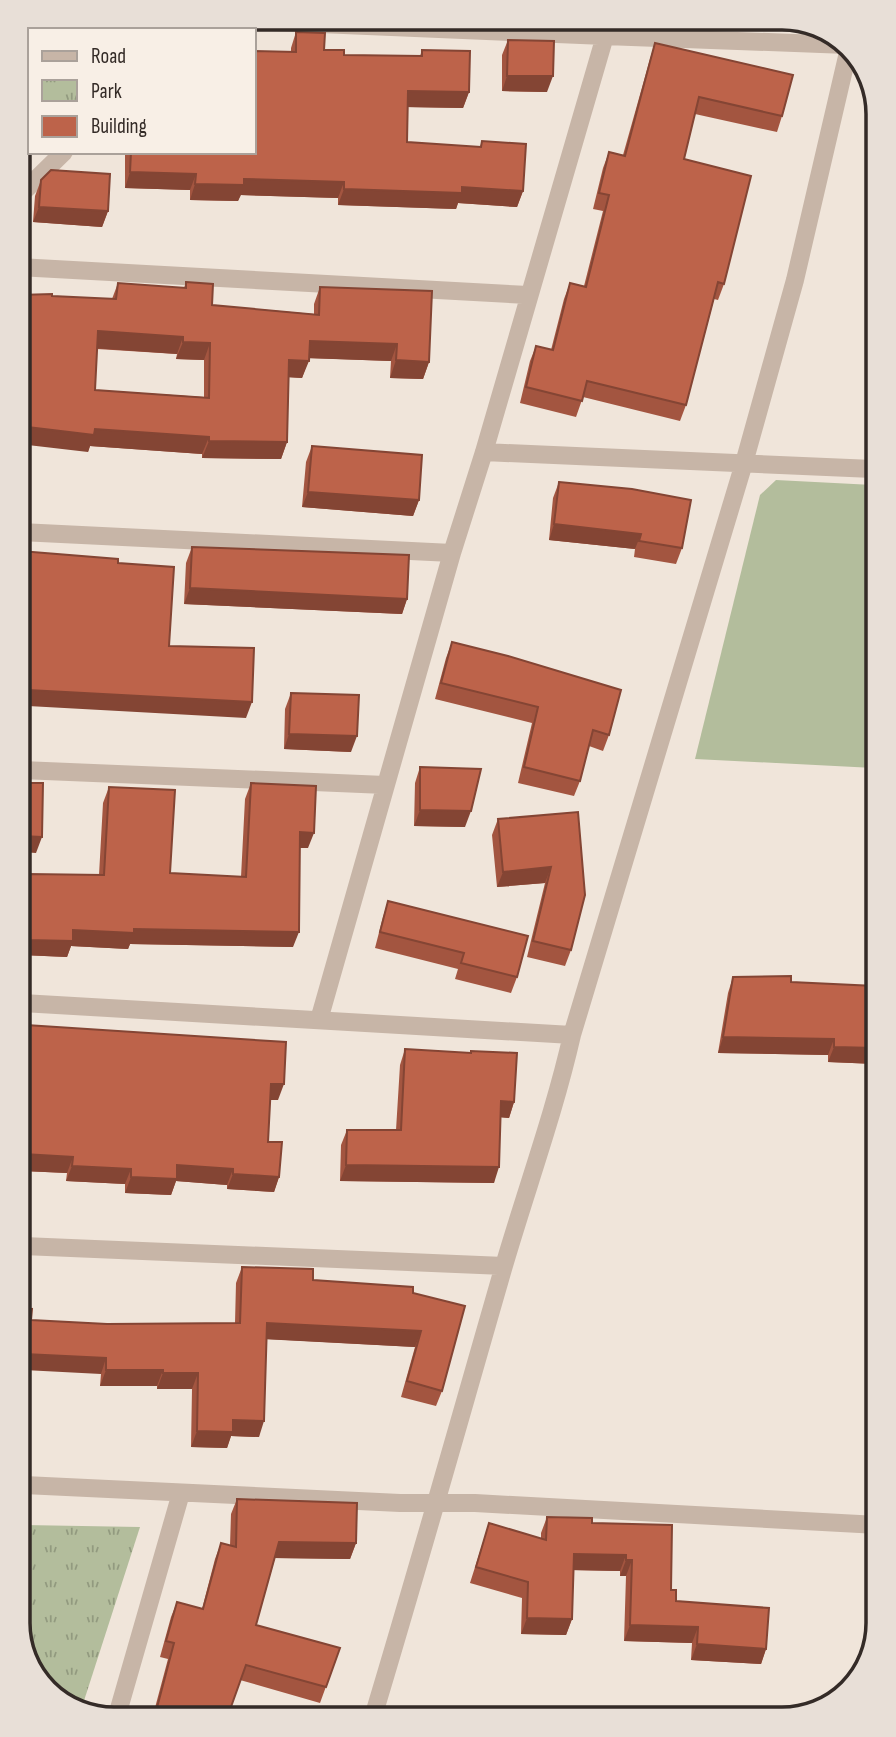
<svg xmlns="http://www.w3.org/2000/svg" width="896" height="1737" font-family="'Sofia Sans Condensed',sans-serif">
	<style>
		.green { fill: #b3bd9c }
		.park { fill: url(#park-tufts) }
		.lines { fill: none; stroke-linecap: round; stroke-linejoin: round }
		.minor { stroke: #c7b5a7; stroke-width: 18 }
		.wall { fill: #a35540; fill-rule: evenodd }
		.shaded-wall { fill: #844534 }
		.building { fill: #bd634a; stroke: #844534; stroke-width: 2; fill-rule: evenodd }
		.rim { fill: none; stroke: #342b27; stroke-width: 3.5 }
	</style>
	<defs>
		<pattern id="park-tufts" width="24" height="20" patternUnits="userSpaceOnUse" patternTransform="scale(1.75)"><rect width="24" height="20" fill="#b3bd9c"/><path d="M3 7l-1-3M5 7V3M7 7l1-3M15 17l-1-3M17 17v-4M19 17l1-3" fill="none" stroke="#929a7f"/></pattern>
	</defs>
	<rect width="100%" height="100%" fill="#f0e5da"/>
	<path class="green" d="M776,480L873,485L874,768L695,759L760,495Z"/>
	<path class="park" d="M24,1525L140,1527L81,1710L60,1703L25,1661Z"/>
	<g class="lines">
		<path class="minor" d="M188,30L199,19L605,36
			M18,197L64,152
			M18,267L528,295
			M484,452L873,469
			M20,532L452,553L484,452L605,36L847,45
			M21,770L385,785
			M22,1003L572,1035
			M319,1020L452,553
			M23,1246L504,1266
			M24,1485L400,1503H475L878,1525
			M373,1717C418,1568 460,1418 503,1269C526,1190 554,1114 572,1035L744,463L795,280L849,48
			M116,1719L181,1493"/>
	</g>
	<path class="wall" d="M296,32L324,50L344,55L420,56L422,50L469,92L463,108L408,107L407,142L480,147L482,141L523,191L517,207L458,203L456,209L338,205V198L240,195L238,201L190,200V190L125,188V152H254L291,52V48Z
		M508,40L547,92L502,91V55Z
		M655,43L782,116L777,132L695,114L684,159L724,284L718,300L714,299L686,405L680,421L583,397L576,417L520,403L530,361L536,346L551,350L564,299L570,283L584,286L603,211L593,209L603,168L609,152L623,155L650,59Z
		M41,180L108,211L102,227L33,222L35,196Z
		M186,282L212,305L314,314V304L320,287L429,362L423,379L390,378L391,361L309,358L302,378L289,377L287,442L281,459L202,458V454L90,446L88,452L52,296L112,299L118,283L184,288ZM97,349L177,354L176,359L204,360V397L95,390Z
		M312,446L419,500L413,516L302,507L306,462Z
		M559,482L682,548L676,564L634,557L635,549L549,540L553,498Z
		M192,547L407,599L402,614L184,604L186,563Z
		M452,642L609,735L603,751L589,746L580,781L574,796L518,783L532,723L435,699L446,658Z
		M291,693L351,752L284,749L285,709Z
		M420,767L465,827L414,826L415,783Z
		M251,783L308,848H300L293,947L130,944L128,949L71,946L67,957L22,955L23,890L28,874L99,875L103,803L109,787L170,873L241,877L245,799Z
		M498,819L585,895L571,950L565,966L527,957L545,883L497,887L492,835Z
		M388,901L517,977L511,993L455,979L458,969L375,948L383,917Z
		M733,977L791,982L875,986L876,1064L828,1062V1055L718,1053L728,993Z
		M26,1025L278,1100H270L268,1142L279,1177L274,1192L227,1189V1185L176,1181L171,1195L125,1193V1184L66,1181L67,1173L23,1171L22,1028H25Z
		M405,1049L471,1053V1051L514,1102L509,1118L501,1117L494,1183L340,1181L341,1145L347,1130H396L400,1065Z
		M242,1267L313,1280L413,1293L442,1391L436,1406L401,1397L415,1347L267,1339L259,1437L231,1436L227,1448L191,1447L192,1389H157V1386H100L101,1374L31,1320L107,1324L235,1323L236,1283Z
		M237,1499L356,1543L350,1559L275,1558L256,1625L340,1648L320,1703L240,1680L227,1718L152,1719L168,1659L160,1657L171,1617L177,1602L202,1609L215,1559L221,1543L230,1546L231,1514Z
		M547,1517L592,1523L671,1590L676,1601L766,1649L761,1664L691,1660L692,1643L624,1641L626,1576H620V1571L573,1570L572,1619L566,1635L521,1634L522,1598L470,1583L489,1523L541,1539V1533Z"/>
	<path class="shaded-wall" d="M507,76H553L547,92L502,91Z
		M30,86V96L18,107L26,89Z
		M408,91L469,92L463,108L403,107Z
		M130,172L196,174L190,190L125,188Z
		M244,179L344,182L338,198L241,195L238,201L190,200L195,184Z
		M462,187L523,191L517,207L458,203L456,209L338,205L344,189Z
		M39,207L108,211L102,227L33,222Z
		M98,331L183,337L177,354L92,348Z
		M310,341L397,344L391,361L304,358Z
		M183,342L210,343L204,360L176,359Z
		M289,360L309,361L302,378L283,377Z
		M396,360L429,362L423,379L390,378Z
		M19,426L95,429L209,437L202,454L90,446L88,452L19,444Z
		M209,441L287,442L281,459L202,458Z
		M308,492L419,500L413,516L302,507Z
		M554,524L641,534L635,549L549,540Z
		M190,588L407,599L402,614L184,604Z
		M29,690L252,702L246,718L28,706L23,722H21L20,706Z
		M289,734L357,736L351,752L284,749Z
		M420,810L471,811L465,827L414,826Z
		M300,832L314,833L308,848H294Z
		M21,836L42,837L36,853L21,852Z
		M551,867L545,883L497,887L503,872Z
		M134,929L299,932L293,947L130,944L128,949L71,946L67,957L22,955V952L26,940L73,930Z
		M723,1037L834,1039L828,1055L718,1053Z
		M834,1047L876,1048V1064L828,1062Z
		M271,1084H284L278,1100H265Z
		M501,1101L514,1102L509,1118L495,1117Z
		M23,1154L73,1157L67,1173L23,1171Z
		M177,1165L233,1169L227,1185L176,1181L171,1195L125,1193L131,1177Z
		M346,1165L499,1167L494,1183L340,1181Z
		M72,1166L131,1169L125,1184L66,1181Z
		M233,1174L279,1177L274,1192L227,1189Z
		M267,1323L421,1331L415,1347L262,1339Z
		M24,1354L106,1358L101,1374L24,1370Z
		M106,1370H163L157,1386H100Z
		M163,1373H198L192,1389H157Z
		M233,1420L264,1421L259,1437L231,1436L227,1448L191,1447L197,1431Z
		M279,1542L356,1543L350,1559L273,1558Z
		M574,1554L626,1555L620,1571L568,1570Z
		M626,1560H632L626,1576H620Z
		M527,1618L572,1619L566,1635L521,1634Z
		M630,1625L698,1627L692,1643L624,1641Z
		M697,1644L766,1649L761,1664L691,1660Z"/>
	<path class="building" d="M296,32L325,33L324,50H344V55L422,56V50L470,51L469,92L408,91L407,142L481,147L482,141L526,144L523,191L462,187V193L344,189V182L244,179V185L195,184L196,174L130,172L131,152H254V51L296,52Z
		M508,40L554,41L553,76H507Z
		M655,43L793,75L782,116L699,97L684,159L751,176L724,284L718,282L686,405L587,381L582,401L526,387L536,346L553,350L570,283L586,287L609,195L599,193L609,152L625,156Z
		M51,170L110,174L108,211L39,207L41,180Z
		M186,282L213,284L212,305L319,315L320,287L432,291L429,362L396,360L397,344L310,341L309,361L289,360L287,442L209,441V437L95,429L94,435L19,426V295L52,294V296L116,299L118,283L186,288ZM98,331L183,337V342L210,343L209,398L95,390Z
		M312,446L422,455L419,500L308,492Z
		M559,482L632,489L691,500L682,548L639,541L641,534L554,524Z
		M192,547L409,555L407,599L190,588Z
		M20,551L118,559V563L174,567L169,646L254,648L252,702L29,690L28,706H20Z
		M452,642L508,656L621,690L609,735L593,730L580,781L524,767L538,707L441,683Z
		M291,693L359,695L357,736L289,734Z
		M420,767L481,769L471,811L420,810Z
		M21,783H43L42,837L21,836Z
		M251,783L316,786L314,833L300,832L299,932L134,929V933L73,930V941L26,940L28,874L104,875L109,787L175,790L170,873L246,877Z
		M578,812L585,895L571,950L533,941L551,867L503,872L498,819Z
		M388,901L528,936L517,977L461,963L464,953L380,932Z
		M791,976V982L875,986L876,1048L834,1047V1039L723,1037L733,977Z
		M26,1025L286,1042L284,1084H271L268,1142H282L279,1177L233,1174V1169L177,1165V1179L131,1177V1169L72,1166L73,1157L23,1154L22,1028H26Z
		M405,1049L471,1053V1051L517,1053L514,1102L501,1101L499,1167L346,1165L347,1130H401Z
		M242,1267L313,1269V1280L413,1287V1293L465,1306L442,1391L407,1381L421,1331L267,1323L264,1421L233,1420V1432L197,1431L198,1373H163V1370H106V1358L24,1354L23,1308L32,1309L31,1320L107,1324L240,1323Z
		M237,1499L357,1503L356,1543L279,1542L256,1625L340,1648L326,1687L246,1665L227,1718L154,1719L174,1643L166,1641L177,1602L203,1609L221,1543L236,1547Z
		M547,1517L592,1518V1523L672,1525L671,1590H676V1601L769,1608L766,1649L697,1644L698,1627L630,1625L632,1560H626V1555L574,1554L572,1619L527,1618L528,1582L476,1567L489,1523L546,1540Z"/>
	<path d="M0 0H896V1737H0ZM114 30H782A84 84 0 0 1 866 114V1623A84 84 0 0 1 782 1707H114A84 84 0 0 1 30 1623V114A84 84 0 0 1 114 30Z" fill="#e8dfd7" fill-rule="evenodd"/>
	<path class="rim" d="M114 30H782A84 84 0 0 1 866 114V1623A84 84 0 0 1 782 1707H114A84 84 0 0 1 30 1623V114A84 84 0 0 1 114 30Z"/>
	<rect x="28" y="28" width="228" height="126" fill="#f8efe6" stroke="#aaa19a" stroke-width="2"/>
	<rect x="42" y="51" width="35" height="10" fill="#c7b5a7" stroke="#aaa19a" stroke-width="2"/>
	<text x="91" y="63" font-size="21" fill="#342b27">Road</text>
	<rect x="42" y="80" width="35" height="21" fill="url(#park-tufts)" stroke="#aaa19a" stroke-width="2"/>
	<text x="91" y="98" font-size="21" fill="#342b27">Park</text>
	<rect x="42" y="116" width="35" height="21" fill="#bd634a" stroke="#aaa19a" stroke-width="2"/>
	<text x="91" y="133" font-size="21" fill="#342b27">Building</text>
</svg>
